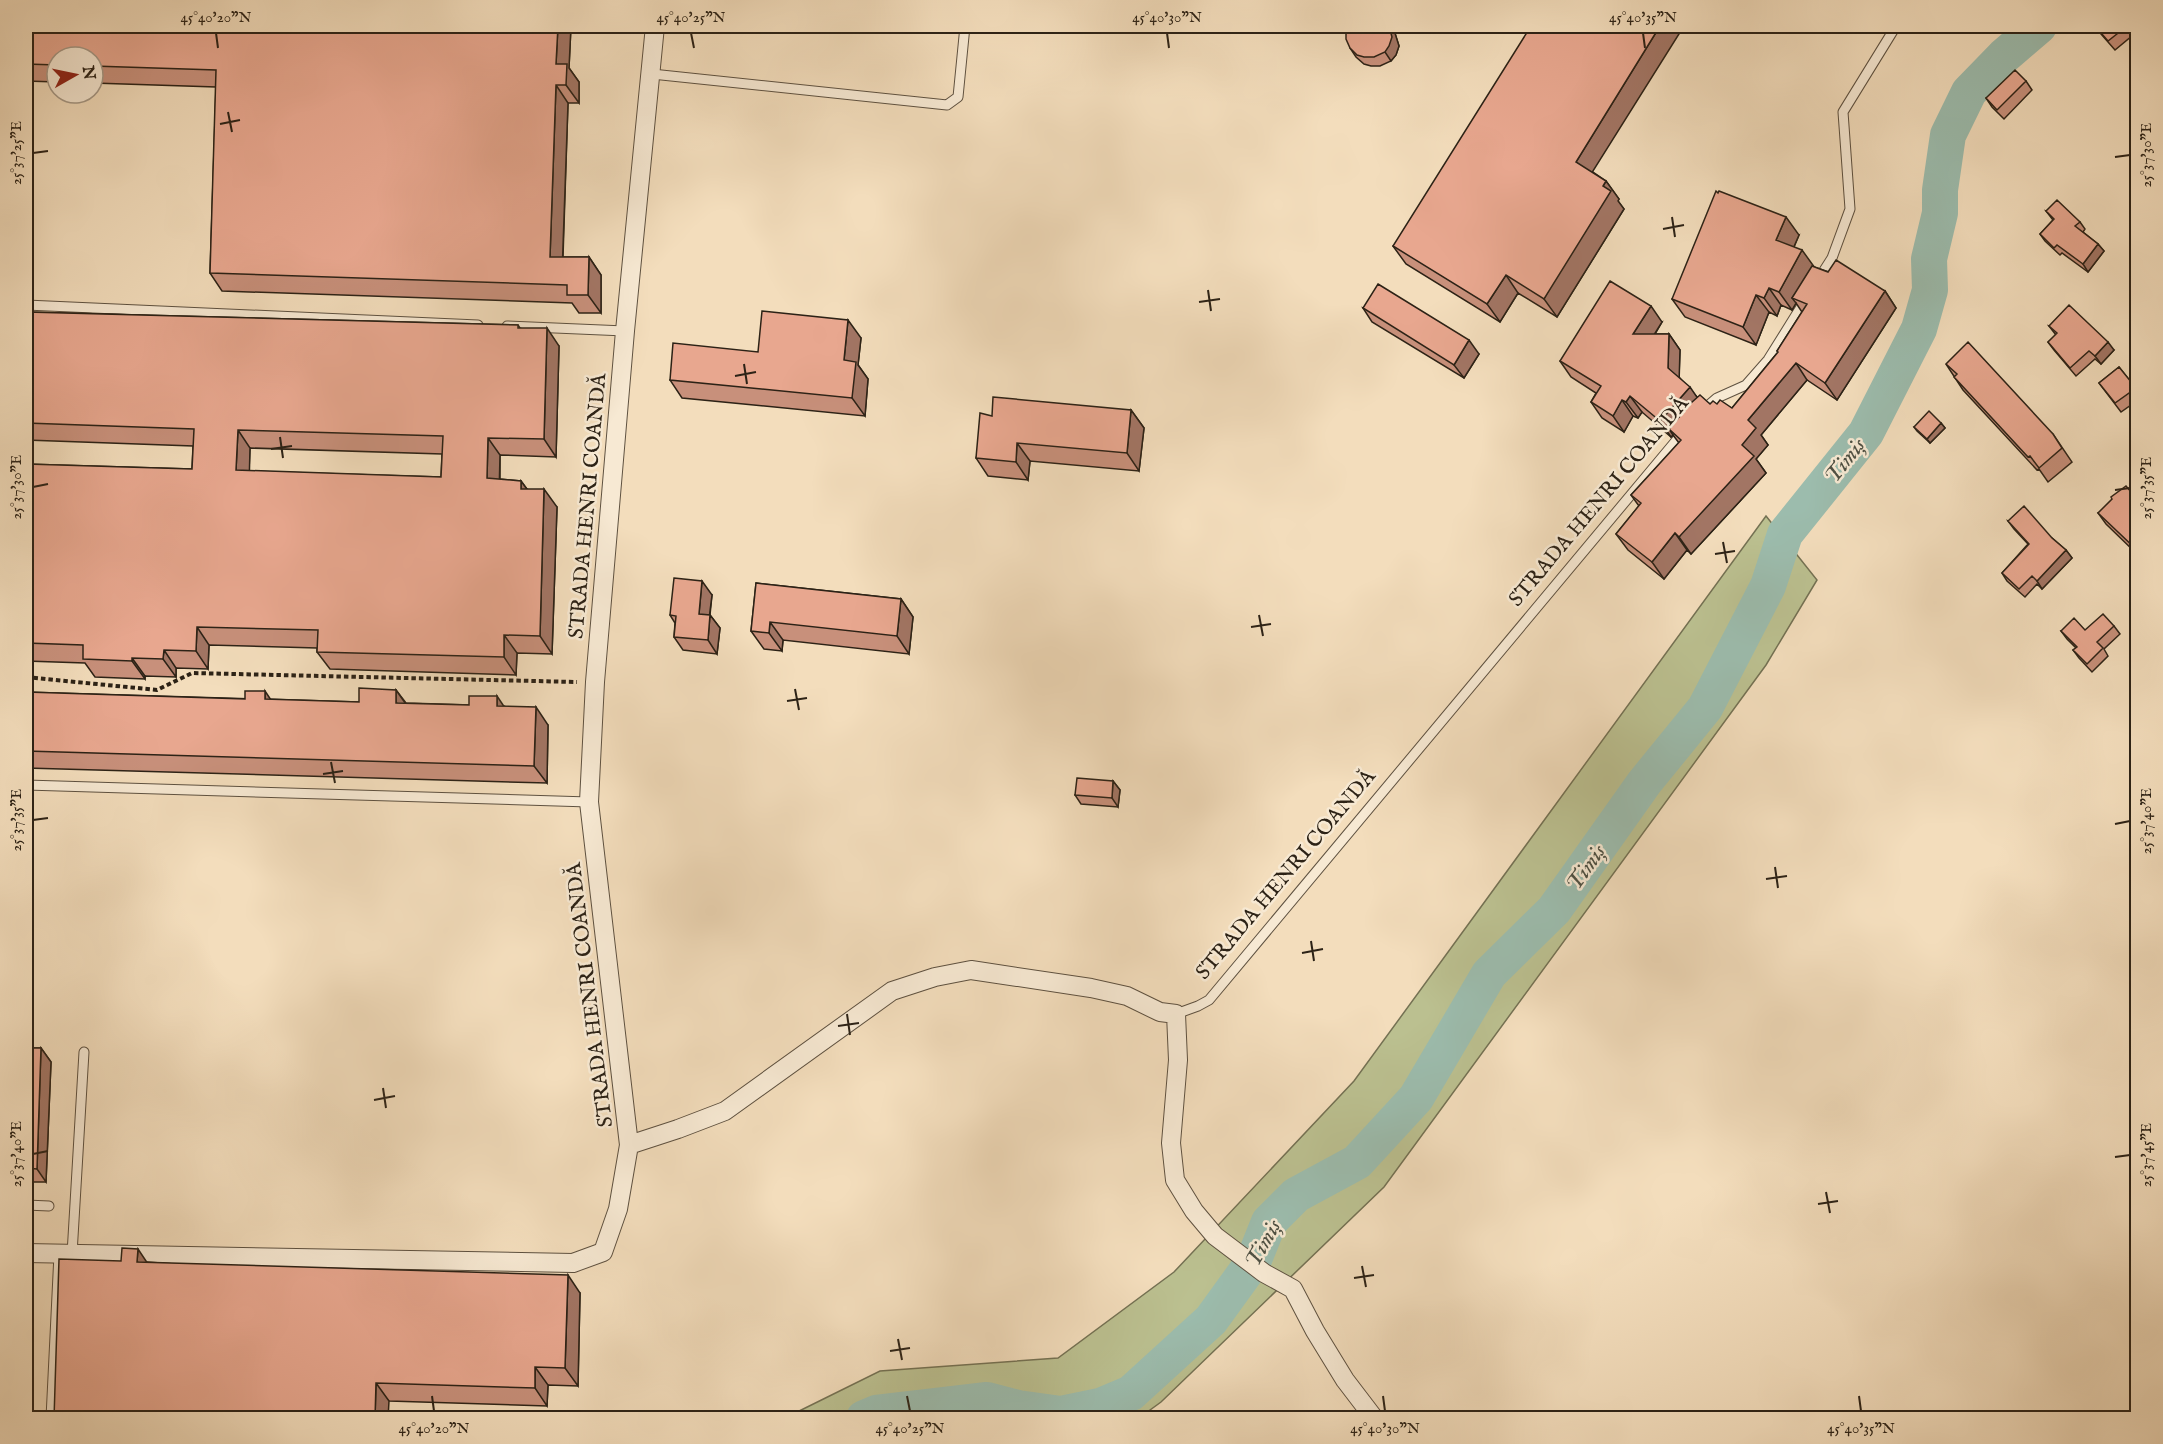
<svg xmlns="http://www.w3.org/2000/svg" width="2163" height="1444" font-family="'IM FELL English',serif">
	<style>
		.green { fill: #bbc090; stroke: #747153; stroke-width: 1.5 }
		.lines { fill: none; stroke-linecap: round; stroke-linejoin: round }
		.river { stroke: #9cbcad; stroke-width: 36 }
		.lane-casing { stroke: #5e5140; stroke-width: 11 }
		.street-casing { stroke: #5e5140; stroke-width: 20 }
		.path { stroke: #2c2216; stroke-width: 4; stroke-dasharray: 4.5 3; stroke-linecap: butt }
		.lane { stroke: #f7e9d3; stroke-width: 9 }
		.street { stroke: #f7e9d3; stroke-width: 18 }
		.wall { fill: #c8907b; stroke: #2c2216; stroke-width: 1.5; fill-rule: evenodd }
		.shaded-wall { fill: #a27564; stroke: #2c2216; stroke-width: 1.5 }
		.building { fill: #e8a78f; stroke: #2c2216; stroke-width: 1.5; fill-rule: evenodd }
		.ticks { fill: none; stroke: #2c2216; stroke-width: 2 }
		.labels { text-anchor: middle; stroke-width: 5; stroke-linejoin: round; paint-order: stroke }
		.street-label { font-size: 21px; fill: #2c2216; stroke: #f7e9d3 }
		.water-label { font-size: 22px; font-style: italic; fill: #4e5043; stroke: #f7e9d3 }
		.neatline { fill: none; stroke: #2c2216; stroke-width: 2 }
		.ticks-label { font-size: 15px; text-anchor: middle; fill: #2c2216 }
	</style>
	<rect width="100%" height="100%" fill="#f3ddbc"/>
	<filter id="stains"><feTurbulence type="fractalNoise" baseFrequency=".00333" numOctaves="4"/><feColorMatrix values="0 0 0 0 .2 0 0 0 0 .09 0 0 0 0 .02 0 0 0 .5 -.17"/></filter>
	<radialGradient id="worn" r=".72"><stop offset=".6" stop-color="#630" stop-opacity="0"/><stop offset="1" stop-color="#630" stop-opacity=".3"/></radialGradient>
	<path class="green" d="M1766,516L1817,580L1766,665L1384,1187L1161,1402L1139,1418H785L880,1371L1058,1358L1174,1272L1354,1081Z"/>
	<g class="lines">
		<path class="river" d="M864,1418L876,1413L987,1400L1018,1408L1061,1414L1100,1406L1131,1393L1211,1320L1253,1262L1269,1222L1296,1195L1357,1162L1416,1098L1489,974L1554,910L1644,783L1705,708L1768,586L1785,534L1866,433L1919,329L1930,290L1929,259L1940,213V190L1948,135L1969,92L2004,56L2039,26"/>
		<g class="lane-casing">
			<path id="lane" d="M652,74L947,105L958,97L965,26
				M1818,280L1832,258L1850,209L1843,112L1896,26
				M26,305L478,325
				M507,326L625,331
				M1702,411L1717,398L1746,385L1768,360L1806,299
				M26,785L589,802
				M1176,1014L1198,1006L1209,1000L1685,430
				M26,1205L49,1206
				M72,1254L84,1052
				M51,1418L59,1254"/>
		</g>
		<g class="street-casing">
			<path id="street" d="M629,1145L678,1129L725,1111L892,991L935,977L971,970L1091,988L1127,996L1160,1012L1176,1014L1178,1060L1171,1143L1175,1180L1194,1211L1215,1236L1264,1273L1293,1289L1315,1331L1345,1380L1374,1418
				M26,1253L573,1263L603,1252L618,1209L629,1145L589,802L595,682L625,331L655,26"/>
		</g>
		<path class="path" d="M26,677L157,690L192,673L577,682"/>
		<use href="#lane" class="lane"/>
		<use href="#street" class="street"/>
	</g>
	<path class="wall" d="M26,26H571L569,68L579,82V103H568L563,257H589L601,275V313H579L572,303L222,291L210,273L216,87L93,83V57H57V82L26,81Z
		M1348,26H1391L1394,30L1399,46L1396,55L1391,61L1380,66H1371L1364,64L1356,57L1350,48Z
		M2094,26H2127L2133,35L2115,50Z
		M2026,81L2032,90L2004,119L1992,107L1986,98Z
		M1593,172L1606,181L1619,199L1618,201L1624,209L1557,317L1518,293L1500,322L1406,264L1393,246Z
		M2046,211L2080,222L2085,229L2083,232L2098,244L2104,251L2088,272L2062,253L2060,255L2045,241L2040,234L2053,220Z
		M1799,235L1794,247L1814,267L1885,291L1896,308L1837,400L1807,380L1761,435L1768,445L1756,459L1766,473L1691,554L1687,550L1664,579L1628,550L1616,534L1639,506L1631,495L1679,443L1673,435L1671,437L1642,412L1638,418L1633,416L1624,432L1602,418L1591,402L1596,393L1571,377L1560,361L1662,322L1655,334H1669L1680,350L1679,377L1697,397L1710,404H1717L1732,408L1778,352L1777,351L1802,312L1796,303L1792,310L1781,305L1777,316L1769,312L1756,345L1685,317L1672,299Z
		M1363,308L1479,354L1464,378L1372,322Z
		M26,312L518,325L520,328L559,346L556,457L500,455V479L521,481L527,489L557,507L552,654L517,653L516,675L330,669L317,652V648L209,645L208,669L176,668V677L145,676V679L95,677L85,663L26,661V464L192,469L193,446L26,440ZM250,448L442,454L441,477L249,471Z
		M2049,326L2114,350L2101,364L2095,359L2076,376L2054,350L2048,342L2056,335Z
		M861,338L858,365L868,379L865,416L682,398L670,380L758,352Z
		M1946,364L2053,434L2072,462L2048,482L2039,469L2037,470L1963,390Z
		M2119,367L2138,391V400L2121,412L2099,383Z
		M1131,410L1144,428L1139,471L1030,461L1028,480L988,476L976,458L992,416Z
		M1941,423L1945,428L1930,443L1917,431L1914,427Z
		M2137,500H2138V555L2106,524L2098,513Z
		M2008,521L2052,538L2066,550L2072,558L2042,589L2037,584L2025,597L2007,581L2002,573L2028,544L2014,529Z
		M756,583L901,599L913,617L909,654L783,640L782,651L764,649L751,631Z
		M712,595L710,615L720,628L717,654L683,650L674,637L675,623L670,615Z
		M2114,626L2120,634L2104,649L2108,656L2092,672L2079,658L2073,650L2076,648L2067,639L2061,631L2085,630Z
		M396,690L406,703L504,706L548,725L547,783L26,768V692L359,702Z
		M1113,781L1120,790L1118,807L1081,804L1075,795Z
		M26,1048H41L51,1062L46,1182H26Z
		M121,1261L147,1262L580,1293L578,1386L548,1385L547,1406L389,1401Z"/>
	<path class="shaded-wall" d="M558,26H571L569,68L579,82V103L566,85L556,64Z
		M1389,26H1391L1394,30L1399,46L1396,55L1391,61L1385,52Z
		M1660,26H1684L1588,179L1576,162Z
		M556,85L568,103L562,275L550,257Z
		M1606,181L1619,199L1618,201L1624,209L1557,317L1544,299Z
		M1786,217L1799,235L1789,258L1776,240Z
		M2098,244L2104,251L2088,272L2083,264Z
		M1802,250L1815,268L1792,298L1796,303L1792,310L1779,292Z
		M589,257L601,275V313L588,295Z
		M1506,275L1518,293L1500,322L1487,304Z
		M1769,288L1781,305L1777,316L1764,298Z
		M1885,291L1896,308L1837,400L1825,383Z
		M1756,295L1769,312L1756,345L1743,327Z
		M1651,306L1662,322L1644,351L1633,334Z
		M848,320L861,338L858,365L868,379L865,416L852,398L844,360Z
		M547,328L559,346L556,457L544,439Z
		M1669,334L1680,350L1679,384L1668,368Z
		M1469,340L1479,354L1464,378L1454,365Z
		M2108,342L2114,350L2101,364L2095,356Z
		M1796,363L1807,380L1761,435L1768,445L1756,459L1766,473L1691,554L1679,537L1742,445L1748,420Z
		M1690,387L1701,403L1669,429L1673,435L1671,437L1660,421Z
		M1630,396L1642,412L1638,418L1626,402Z
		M1622,400L1633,416L1624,432L1613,416Z
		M1131,410L1144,428L1139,471L1127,453Z
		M1941,423L1945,428L1930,443L1927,439Z
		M238,430L250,448L249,488L236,470Z
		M488,438L500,455L499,496L487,478Z
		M1017,443L1030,461L1028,480L1016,462Z
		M521,481L534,499L521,489Z
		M544,489L557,507L552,654L540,636Z
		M1675,533L1687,550L1664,579L1652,562Z
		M2066,550L2072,558L2042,589L2037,581Z
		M702,581L712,595L708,627L699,614Z
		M901,599L913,617L909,654L897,636Z
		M710,615L720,628L717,654L708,640Z
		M770,622L783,640L782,651L769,633Z
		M197,627L209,645L208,669L196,651Z
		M504,635L517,653L516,675L504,657Z
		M164,650L176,668V677L163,659Z
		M132,658L145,676V679L132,661Z
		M396,690L408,707L396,703Z
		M265,691L277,709L265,699Z
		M497,696L509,714L497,706Z
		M536,707L548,725L547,783L534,766Z
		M1113,781L1120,790L1118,807L1112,798Z
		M41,1048L51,1062L46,1182L37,1169Z
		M138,1249L150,1267L137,1262Z
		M568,1275L580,1293L578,1386L565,1368Z
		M535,1367L548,1385L547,1406L535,1388Z
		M376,1383L389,1401L388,1419H375Z"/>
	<path class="building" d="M26,26H558L556,64H567L566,85H556L550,257H589L588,295H567V285L210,273L216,70L93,66V57H57V65L26,64Z
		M1348,26H1389L1392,37L1389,46L1385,52L1374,57H1364L1357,55L1350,48L1346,39V29Z
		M1531,26H1660L1576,162L1606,181L1603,186L1611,191L1544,299L1506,275L1487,304L1393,246Z
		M2095,26H2127L2108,41Z
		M2015,70L2026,81L1997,110L1986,98Z
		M1716,191L1718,193L1719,191L1786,217L1776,240L1802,250L1779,292L1769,288L1764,298L1756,295L1743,327L1672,299Z
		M2057,200L2080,222L2075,226L2098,244L2083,264L2057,245L2054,248L2040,234L2054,219L2046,211Z
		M1836,260L1885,291L1825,383L1796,363L1748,420L1756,428L1742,445L1754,456L1679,537L1675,533L1652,562L1616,534L1641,503L1631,495L1681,440L1669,429L1691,403L1700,395L1710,404L1713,401L1717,404L1720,400L1732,408L1778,352L1777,351L1807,304L1792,298L1812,266L1828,272Z
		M1610,281L1651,306L1633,334H1669L1668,368L1690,387L1660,421L1630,396L1626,402L1622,400L1613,416L1591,402L1601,386L1560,361Z
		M1378,284L1469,340L1454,365L1363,308Z
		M2069,305L2108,342L2095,356L2089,351L2070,368L2048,342L2057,333L2049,326Z
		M762,311L848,320L844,360L856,362L852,398L670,380L673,343L758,352Z
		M26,312L518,325V328H547L544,439L488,438L487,478L521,481V489H544L540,636L504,635V657L317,652L318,630L197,627L196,651L164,650L163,659L132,658V661L83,659V645L26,643V464L192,469L194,429L26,423ZM238,430L443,436L441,477L236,470Z
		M1968,342L2053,434L2062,448L2039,468L2030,456L2028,457L1954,377L1957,374L1946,364Z
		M2119,367L2136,388L2115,403L2099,383Z
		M993,397L1131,410L1127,453L1017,443L1016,462L976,458L980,413L992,416Z
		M1929,411L1941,423L1927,439L1914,427Z
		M2126,486L2138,500V551L2098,513L2112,499L2111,497Z
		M2024,506L2052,538L2066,550L2037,581L2032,576L2019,589L2002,573L2029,544L2008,521Z
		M674,578L702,581L699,614L710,615L708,640L674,637L676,616L670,615Z
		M756,583L901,599L897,636L770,622L769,633L751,631Z
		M2138,612V622L2132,616Z
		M2103,614L2114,626L2097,642L2103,648L2087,664L2073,650L2077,647L2061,631L2074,618L2085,630Z
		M359,688L396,690V703L469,705V696H497V706L536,707L534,766L26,751V692L245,699V691H265V699L359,702Z
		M1077,778L1113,781L1112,798L1075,795Z
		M26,1048H41L37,1169L26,1168Z
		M122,1248L138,1249L137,1262L568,1275L565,1368L535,1367V1388L376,1383L375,1419H54L59,1259L121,1261Z"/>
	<path class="ticks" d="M216,33L218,48M691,33L694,48M1167,33L1169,48M1643,33L1645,48M228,112L232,132M220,124L240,120M33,153L48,151M2115,157L2130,155M1672,217L1675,237M1663,229L1684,225M1208,290L1211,311M1199,302L1220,299M744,364L747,384M735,376L756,372M280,437L283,458M271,449L292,446M33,487L48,484M2115,490L2130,488M1723,542L1727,563M1715,554L1735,551M1259,615L1263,636M1251,627L1271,624M795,689L799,710M787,701L807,698M331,762L335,783M323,774L343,771M33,820L48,818M2115,824L2130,821M1775,867L1778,888M1766,879L1787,876M1311,941L1314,961M1302,953L1323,949M847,1014L850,1035M838,1026L859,1023M383,1088L386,1108M374,1100L395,1096M33,1154L48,1151M2115,1157L2130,1155M1826,1192L1830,1213M1818,1204L1838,1201M1362,1266L1366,1287M1354,1278L1374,1275M898,1339L902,1360M890,1351L910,1348M432,1396L434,1411M907,1396L910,1411M1383,1396L1385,1411M1859,1396L1861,1411"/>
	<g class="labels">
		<g class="street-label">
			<text transform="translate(1598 501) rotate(-50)" y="7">STRADA HENRI COANDĂ</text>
			<text transform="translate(587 506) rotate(-85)" y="7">STRADA HENRI COANDĂ</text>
			<text transform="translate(1285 874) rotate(-50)" y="7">STRADA HENRI COANDĂ</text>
			<text transform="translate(589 995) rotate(-97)" y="7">STRADA HENRI COANDĂ</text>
		</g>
		<g class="water-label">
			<text transform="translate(1844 460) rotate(-52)" y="8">Timiș</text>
			<text transform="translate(1585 867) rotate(-55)" y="8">Timiș</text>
			<text transform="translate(1262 1243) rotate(-61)" y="8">Timiș</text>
		</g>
	</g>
	<rect width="2163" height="1444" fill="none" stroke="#f3ddbc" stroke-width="66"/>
	<g transform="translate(75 75) rotate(81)"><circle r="28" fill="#f7e9d3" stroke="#a69987" stroke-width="1.5"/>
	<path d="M0-4.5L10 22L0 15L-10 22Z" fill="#8f2418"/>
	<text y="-9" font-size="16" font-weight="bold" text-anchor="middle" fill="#2c2216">N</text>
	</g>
	<rect x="33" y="33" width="2097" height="1378" class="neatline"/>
	<g class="ticks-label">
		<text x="216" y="22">45°40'20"N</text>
		<text x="691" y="22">45°40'25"N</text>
		<text x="1167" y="22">45°40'30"N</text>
		<text x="1643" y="22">45°40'35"N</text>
		<text transform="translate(16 153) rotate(-90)" y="5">25°37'25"E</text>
		<text transform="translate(2146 155) rotate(-90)" y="5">25°37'30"E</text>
		<text transform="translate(16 487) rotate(-90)" y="5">25°37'30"E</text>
		<text transform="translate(2146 488) rotate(-90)" y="5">25°37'35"E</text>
		<text transform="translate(16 820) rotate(-90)" y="5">25°37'35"E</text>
		<text transform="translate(2146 821) rotate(-90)" y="5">25°37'40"E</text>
		<text transform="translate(16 1154) rotate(-90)" y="5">25°37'40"E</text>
		<text transform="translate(2146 1155) rotate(-90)" y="5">25°37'45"E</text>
		<text x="434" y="1433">45°40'20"N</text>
		<text x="910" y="1433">45°40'25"N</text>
		<text x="1385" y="1433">45°40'30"N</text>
		<text x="1861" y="1433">45°40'35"N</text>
	</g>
	<rect width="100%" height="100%" filter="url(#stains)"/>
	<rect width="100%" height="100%" fill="url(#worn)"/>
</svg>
